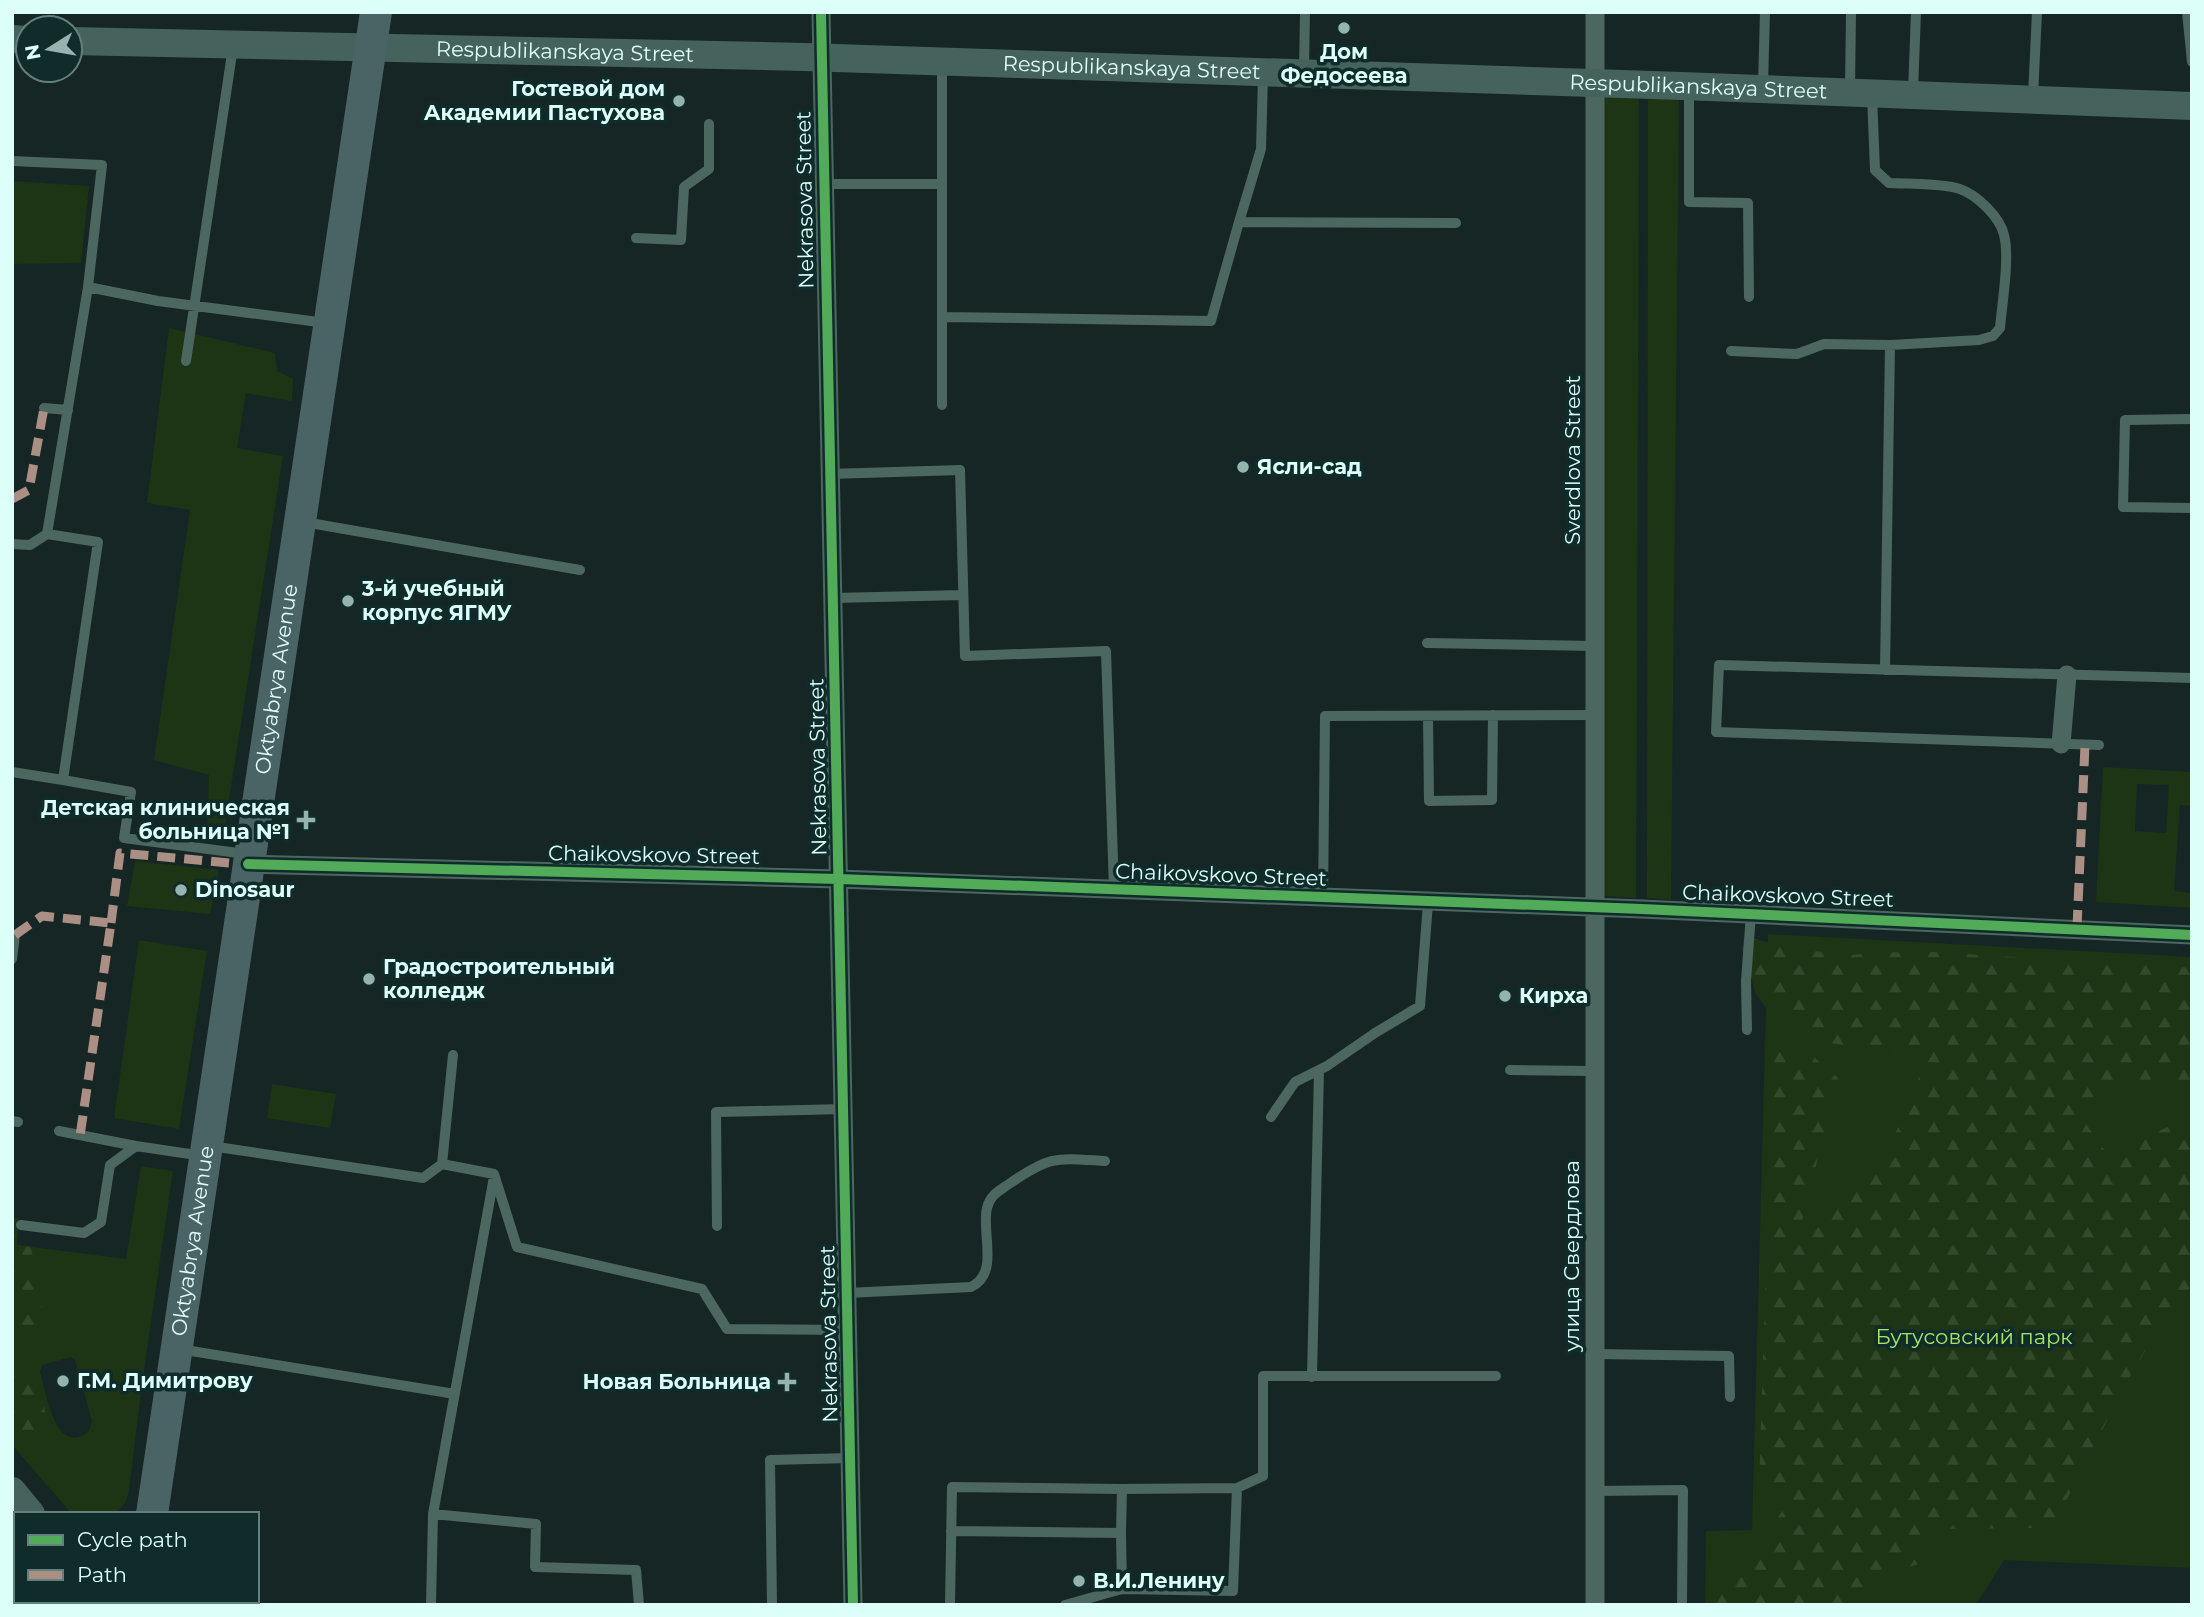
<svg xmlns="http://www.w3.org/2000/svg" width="2204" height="1617" font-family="Montserrat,sans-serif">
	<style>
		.green { fill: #1d3515; fill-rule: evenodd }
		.forest { fill: url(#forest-firs) }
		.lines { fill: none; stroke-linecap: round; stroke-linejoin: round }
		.service { stroke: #4c6760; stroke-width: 10 }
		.minor { stroke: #4c6760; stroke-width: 19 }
		.secondary { stroke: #46625c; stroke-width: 28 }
		.primary { stroke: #4a6365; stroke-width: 32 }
		.quiet { stroke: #ac8f84; stroke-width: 9; stroke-dasharray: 18 9; stroke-linecap: butt }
		.cycleway-casing { stroke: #102c2a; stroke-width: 15 }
		.cycleway { stroke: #51ab58; stroke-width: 10 }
		.poi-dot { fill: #97b3af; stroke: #102c2a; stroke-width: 2.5 }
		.labels { text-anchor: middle; stroke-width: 7; stroke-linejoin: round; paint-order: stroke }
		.poi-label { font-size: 21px; font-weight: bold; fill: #dcfffa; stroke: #102c2a; text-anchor: start }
		.street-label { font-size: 21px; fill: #dcfffa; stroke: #102c2a }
		.park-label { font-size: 21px; fill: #a6e562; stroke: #102c2a }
	</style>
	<defs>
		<pattern id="forest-firs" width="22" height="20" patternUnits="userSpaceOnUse" patternTransform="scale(1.75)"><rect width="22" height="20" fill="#1d3515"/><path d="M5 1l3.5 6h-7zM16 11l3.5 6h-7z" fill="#32492c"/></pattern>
	</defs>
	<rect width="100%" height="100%" fill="#162624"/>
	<path class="green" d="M1604,91L1639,94L1636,898L1602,896Z
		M1648,94L1679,96L1671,900L1647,898Z
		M12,181L89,186L81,263L12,264Z
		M169,328L275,353L277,371L293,379L292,401L246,393L237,448L283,456L223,838L207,837L209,775L154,760L190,510L147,503Z
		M2103,767L2192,772V806L2180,805L2174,891L2192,893V908L2096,902ZM2137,784L2169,785L2166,833L2135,831Z
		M135,861L219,870L210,914L127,906Z
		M1768,934L2192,957V1568L2004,1560L1976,1605H1705L1706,1531L1752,1530Z
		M139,940L207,951L179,1129L114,1118Z
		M272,1084L336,1094L330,1128L267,1118Z
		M141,1166L173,1171L143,1377L129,1490L126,1502L115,1514H72L12,1445V1219L19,1218L17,1245L126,1259ZM71,1357L75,1360L92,1421C90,1430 88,1434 79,1437C53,1444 46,1391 40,1372L42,1365Z"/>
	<path class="forest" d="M1744,936L1788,948L1848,955L1917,951L2192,968V1098L2185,1089C2171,1086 2155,1081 2141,1082C2117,1083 2097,1102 2084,1121L2107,1154L2177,1123L2192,1137L2187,1173L2192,1179V1285L2159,1328L2126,1383L2055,1523L2031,1528L1936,1529L1923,1563L1887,1573L1867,1588L1860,1605H1714L1716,1594L1751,1560L1760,1543L1785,1507L1759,1487L1773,1039L1814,1057L1838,1078L1802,1221L1811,1236L1845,1189L1886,1149L1918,1092L1919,1056L1830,1043L1803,1026L1769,1011L1756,994L1742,948Z
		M19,1218L16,1245L31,1247L46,1327L20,1333L12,1329L13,1316L40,1313L36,1292L12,1295V1219Z
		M12,1364L26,1365C37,1382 44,1398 46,1418L37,1431L22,1442L12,1437Z"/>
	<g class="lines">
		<path class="service" d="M2187,12L2192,62
			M942,63V405
			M1304,70L1305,12
			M1263,76L1261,149L1239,222L1456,223
			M1763,85L1765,12
			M1689,89V202L1748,203L1749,297
			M1850,89L1851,12
			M1913,92L1916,12
			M1872,96L1875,170L1889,183C1908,184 1943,183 1960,189C1977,195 2000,217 2004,235C2010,257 2002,304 2000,328L1993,336L1979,340L1890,345L1885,670
			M2033,96L2037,12
			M12,161L102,165L88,287L47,534L98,542L63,780L131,792L124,838L246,854
			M824,184H942
			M636,238L681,240L684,187L709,169V124
			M88,287L158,301L326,323
			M943,317L1211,321L1239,222
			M1731,351L1797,354L1824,344L1890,345
			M186,361L233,47
			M44,408L68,410
			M2192,419L2125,420L2123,507L2192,508
			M830,474L960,470L965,656L1106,651L1114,890
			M304,522L580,570
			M12,544L30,545L47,534
			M833,598L963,595
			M1427,643L1595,646
			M1428,716L1429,801L1492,800L1493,715
			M2099,745L1716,732L1719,665L2192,678
			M12,772L63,780
			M1323,898L1325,716L1595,715
			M12,959L15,935
			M1747,1030L1746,981L1751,914
			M1510,1070L1594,1071
			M1271,1117L1295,1082L1327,1066L1375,1033L1420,1006L1428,903
			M12,1121L18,1122
			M59,1131L136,1146L203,1156
			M211,1146L423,1178L442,1164L494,1174L517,1247L702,1289L727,1329L848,1330
			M442,1164L453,1055
			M21,1225L84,1233L101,1222L110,1165L136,1146
			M717,1226L716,1112L844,1109
			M847,1293L971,1287C1000,1273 981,1233 987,1208C990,1195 999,1191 1009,1184C1051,1155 1056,1158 1105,1161
			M179,1349L455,1394
			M1595,1354L1729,1356L1730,1397
			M1312,1377L1319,1070
			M1122,1489L1237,1488L1263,1476V1376H1496
			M1595,1491L1683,1490L1682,1605
			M433,1514L494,1177
			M1121,1533L1122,1589L1233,1591L1237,1488
			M72,1605L75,1601
			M431,1605L433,1514L536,1524L535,1567L636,1570L639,1605
			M772,1605L770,1460L851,1458
			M950,1605L952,1487L1122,1489L1121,1533L951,1531
			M1065,1605L1122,1589"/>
		<path class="minor" d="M821,12L853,1605
			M1595,12V1605
			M2061,744L2067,675
			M248,864L839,879L1642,909L2192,935"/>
		<g class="secondary">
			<path d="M12,39L28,40"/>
			<path id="s1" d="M70,41L805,57L1682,86L2192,106"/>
			<path d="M12,1491L31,1514"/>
			<path d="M105,1601L108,1605"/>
		</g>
		<g class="primary">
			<path id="s2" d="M152,1514L376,12"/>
			<path d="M139,1605V1601"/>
		</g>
		<path class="quiet" d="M12,499L29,490L44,408
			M111,923L120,853L230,863
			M2077,928L2085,745
			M15,935L42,916L111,923L80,1136"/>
		<g class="cycleway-casing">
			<path id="cycleway" d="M821,12L853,1605
				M248,864L839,879L1642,909L2192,935"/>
		</g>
		<use href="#cycleway" class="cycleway"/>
	</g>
	<g class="poi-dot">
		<circle cx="1344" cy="28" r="7"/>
		<circle cx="679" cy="101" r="7"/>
		<circle cx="1243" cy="467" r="7"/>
		<circle cx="348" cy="601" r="7"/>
		<path d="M302.5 809.5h7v7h7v7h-7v7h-7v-7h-7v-7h7z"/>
		<circle cx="181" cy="890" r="7"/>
		<circle cx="369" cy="979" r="7"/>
		<circle cx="1505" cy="996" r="7"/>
		<circle cx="63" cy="1381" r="7"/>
		<path d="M783.5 1371.5h7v7h7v7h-7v7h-7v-7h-7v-7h7z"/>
		<circle cx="1079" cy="1581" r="7"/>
	</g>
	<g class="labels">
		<g class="poi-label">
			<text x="1344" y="59" text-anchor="middle">Дом<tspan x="1344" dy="24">Федосеева</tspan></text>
			<text x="665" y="96" text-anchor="end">Гостевой дом<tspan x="665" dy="24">Академии Пастухова</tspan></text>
			<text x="1257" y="474">Ясли-сад</text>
			<text x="362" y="596">3-й учебный<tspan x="362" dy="24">корпус ЯГМУ</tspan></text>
			<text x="290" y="815" text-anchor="end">Детская клиническая<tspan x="290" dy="24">больница №1</tspan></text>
			<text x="195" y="897">Dinosaur</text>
			<text x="383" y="974">Градостроительный<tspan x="383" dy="24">колледж</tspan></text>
			<text x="1519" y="1003">Кирха</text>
			<text x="77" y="1388">Г.М. Димитрову</text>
			<text x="771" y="1389" text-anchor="end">Новая Больница</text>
			<text x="1093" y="1588">В.И.Ленину</text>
		</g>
		<g class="street-label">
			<text dy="7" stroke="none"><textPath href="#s1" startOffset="495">Respublikanskaya Street</textPath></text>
			<text dy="7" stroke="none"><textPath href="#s1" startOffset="1062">Respublikanskaya Street</textPath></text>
			<text dy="7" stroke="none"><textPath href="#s1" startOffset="1629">Respublikanskaya Street</textPath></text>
			<text transform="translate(805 200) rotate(-91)" y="7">Nekrasova Street</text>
			<text transform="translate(1573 460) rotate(-90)" y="7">Sverdlova Street</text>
			<text dy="7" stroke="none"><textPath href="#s2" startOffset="844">Oktyabrya Avenue</textPath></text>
			<text transform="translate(818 767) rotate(-91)" y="7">Nekrasova Street</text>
			<text transform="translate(654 855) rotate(1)" y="7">Chaikovskovo Street</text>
			<text transform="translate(1221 875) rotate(2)" y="7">Chaikovskovo Street</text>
			<text transform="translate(1788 896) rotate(2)" y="7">Chaikovskovo Street</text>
			<text dy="7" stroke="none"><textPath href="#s2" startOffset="276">Oktyabrya Avenue</textPath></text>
			<text transform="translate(1572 1256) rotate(-90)" y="7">улица Свердлова</text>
			<text transform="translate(829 1334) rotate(-91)" y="7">Nekrasova Street</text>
		</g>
		<g class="park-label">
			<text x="1974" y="1344">Бутусовский парк</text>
		</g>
	</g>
	<rect width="2204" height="1617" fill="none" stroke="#dcfffa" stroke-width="28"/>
	<rect x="14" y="1512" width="245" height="91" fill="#102c2a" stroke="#62807d" stroke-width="2"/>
	<rect x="28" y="1535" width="35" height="10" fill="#51ab58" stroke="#62807d" stroke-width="2"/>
	<text x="77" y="1547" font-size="21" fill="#dcfffa">Cycle path</text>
	<rect x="28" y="1570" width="35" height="10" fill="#ac8f84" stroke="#62807d" stroke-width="2"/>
	<text x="77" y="1582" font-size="21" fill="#dcfffa">Path</text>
	<g transform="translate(49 49) rotate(259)"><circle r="33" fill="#102c2a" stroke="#62807d" stroke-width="2"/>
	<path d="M0-5L12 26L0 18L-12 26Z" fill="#97b3af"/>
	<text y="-10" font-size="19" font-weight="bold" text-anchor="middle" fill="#dcfffa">N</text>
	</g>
</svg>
